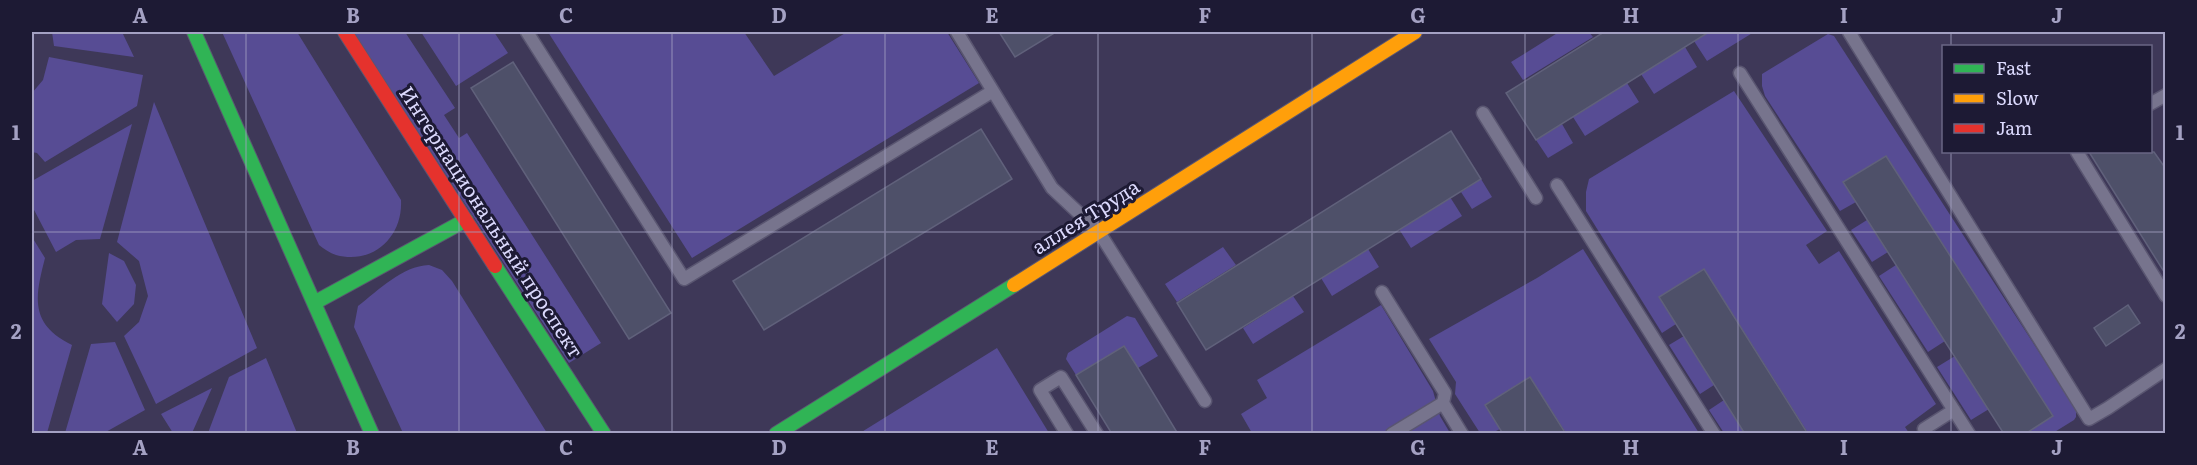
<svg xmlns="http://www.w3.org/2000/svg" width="2197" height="465" font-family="Literata,serif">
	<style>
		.green { fill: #574c94 }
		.building { fill: #4e5069; stroke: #60617b; stroke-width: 1.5 }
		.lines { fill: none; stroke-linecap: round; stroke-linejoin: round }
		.lane-casing { stroke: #5a5671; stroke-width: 15 }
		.fast-casing { stroke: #5a5671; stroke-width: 16 }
		.slow-casing { stroke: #5a5671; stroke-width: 16 }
		.jam-casing { stroke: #5a5671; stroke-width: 16 }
		.lane { stroke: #77748d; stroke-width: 12 }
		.fast { stroke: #30b455; stroke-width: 14 }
		.slow { stroke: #ff9f0a; stroke-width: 14 }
		.jam { stroke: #e5322d; stroke-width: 14 }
		.grid { fill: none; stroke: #a4a1c3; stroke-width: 1.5; stroke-opacity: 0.55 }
		.labels { text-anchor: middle; stroke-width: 6; stroke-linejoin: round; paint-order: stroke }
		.street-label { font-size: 20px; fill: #dbd9fd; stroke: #1d1a34 }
		.neatline { fill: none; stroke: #a4a1c3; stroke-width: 2 }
		.grid-label { font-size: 20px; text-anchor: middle; font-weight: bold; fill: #a4a1c3 }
	</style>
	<rect width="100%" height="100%" fill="#3e3858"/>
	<path class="green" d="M52,32H122L134,57L54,46Z
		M222,32H297L401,200C403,237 373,265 336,255C330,253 324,249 319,245Z
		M353,32H405L455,108L444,115L459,138L467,133L601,343L569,363Z
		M421,32H494L508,53L456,86Z
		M548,32H744L774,76L847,32H947L979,83L692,258Z
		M1559,32H1589L1593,37L1523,80L1511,62Z
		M1709,32H1754L1707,61L1694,41Z
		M1828,34L1834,36L2076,409V417L2074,420L2053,433H2025L2052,416L1886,156L1844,182L1856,202L1840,211L1765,96L1762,86V74Z
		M1685,47L1697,67L1654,94L1641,74Z
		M49,57L143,75L137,106L45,162L37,153L32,152V93L43,80Z
		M1627,83L1639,102L1585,136L1573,117Z
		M1734,91L1827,231L1806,245L1819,264L1839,251L1936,404L1905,427L1909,433H1808L1704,269L1659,297L1676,324L1662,333L1586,211V192L1589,179Z
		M154,102L257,348L156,404L124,336L139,322L148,296L139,261L117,242Z
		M132,124L100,239L76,240L56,252L32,206V181Z
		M1562,124L1573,143L1548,158L1536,140Z
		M1481,179L1492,197L1472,209L1461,192Z
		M1450,197L1462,216L1411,248L1399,229Z
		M1867,220L1888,252L1872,262L1851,230Z
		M32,237L45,258C35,297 29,324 72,345L47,433H35L32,429Z
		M1223,247L1236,265L1177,302L1165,284Z
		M1368,249L1379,267L1332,296L1321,278Z
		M1583,249L1699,433H1566L1530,377L1485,405L1500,429L1492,433H1480L1455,394L1456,382L1429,339L1537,278Z
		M109,253L124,261L136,285L134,304L117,322L102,304Z
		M429,265L442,270L452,281L547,433H403L354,327L358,306C379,290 402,266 429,265Z
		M1896,265L1945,341L1928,352L1879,276Z
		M1293,296L1304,312L1253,344L1243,328Z
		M1381,305L1433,391L1440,416L1450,433H1252L1241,414L1267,398L1257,380Z
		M1127,316L1135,318L1158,356L1138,368L1124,346L1076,375L1066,359L1068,353Z
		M1684,336L1714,385L1700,394L1669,345Z
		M115,342L145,410L104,433H65L91,344Z
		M997,348L1049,433H860Z
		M1955,356L1989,409L1971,420L1937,367Z
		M266,358L297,433H208L229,377Z
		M212,388L192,433H173L161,414Z
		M1724,400L1745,433H1724L1709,410Z"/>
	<path class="building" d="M999,32H1056L1015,57Z
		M1604,32H1709L1536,140L1506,93Z
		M513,62L671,313L629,339L471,88Z
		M981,129L1012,179L764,330L733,281Z
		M1451,131L1481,179L1206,350L1177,303Z
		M2089,152H2154L2166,169V275Z
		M1886,156L2053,416L2025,434H2004L1843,182Z
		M1704,269L1808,434H1745L1659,297Z
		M2128,305L2140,323L2106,346L2094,328Z
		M1124,346L1138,368L1178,434H1112L1076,375Z
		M1530,377L1566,434H1503L1485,405Z"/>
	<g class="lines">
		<g class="lane-casing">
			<path id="lane" d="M527,32L684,279L993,91
				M957,32L1052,188L1099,232L1205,401
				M1849,32L2089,419L2108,408L2166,369
				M1740,73L1969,434
				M2150,104L2166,95
				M1483,113L1536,198
				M2077,152L2166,296
				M1557,185L1714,434
				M1382,292L1445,393L1443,403
				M1924,429L1954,410
				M1067,434L1040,390L1061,377L1097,434
				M1392,434L1443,403L1462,434"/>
		</g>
		<g class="fast-casing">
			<path id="fast" d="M194,32L372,434
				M495,266L604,434
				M314,303L466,220
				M776,434L1014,285"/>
		</g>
		<g class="slow-casing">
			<path id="slow" d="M1014,285L1415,32"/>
		</g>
		<g class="jam-casing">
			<path id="jam" d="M345,32L495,266"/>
		</g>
		<use href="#lane" class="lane"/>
		<use href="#fast" class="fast"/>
		<use href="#slow" class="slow"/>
		<use href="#jam" class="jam"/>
	</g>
	<path class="grid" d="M246,32V434M459,32V434M672,32V434M885,32V434M1098,32V434M1312,32V434M1525,32V434M1738,32V434M1951,32V46M1951,152V434M32,232H2166"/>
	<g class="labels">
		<g class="street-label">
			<text transform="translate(1086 217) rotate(-32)" y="7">аллея Труда</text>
			<text transform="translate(491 222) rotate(57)" y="7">Интернациональный проспект</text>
		</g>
	</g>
	<rect width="2197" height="465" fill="none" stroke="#1d1a34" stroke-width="66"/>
	<rect x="1942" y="45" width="210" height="108" fill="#1d1a34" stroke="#696684" stroke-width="1.5"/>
	<rect x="1954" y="64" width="30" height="9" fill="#30b455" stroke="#696684" stroke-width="1.5"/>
	<text x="1996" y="75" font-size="18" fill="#dbd9fd">Fast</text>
	<rect x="1954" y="94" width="30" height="9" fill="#ff9f0a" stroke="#696684" stroke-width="1.5"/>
	<text x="1996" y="105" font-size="18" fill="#dbd9fd">Slow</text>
	<rect x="1954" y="124" width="30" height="9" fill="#e5322d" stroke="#696684" stroke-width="1.5"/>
	<text x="1996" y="135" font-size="18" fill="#dbd9fd">Jam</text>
	<rect x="33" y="33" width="2131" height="399" class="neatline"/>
	<g class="grid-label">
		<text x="140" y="23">A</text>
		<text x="353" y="23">B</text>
		<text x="566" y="23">C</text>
		<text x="779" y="23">D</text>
		<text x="992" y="23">E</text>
		<text x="1205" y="23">F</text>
		<text x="1418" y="23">G</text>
		<text x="1631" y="23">H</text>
		<text x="1844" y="23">I</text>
		<text x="2057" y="23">J</text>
		<text x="16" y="140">1</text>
		<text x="2180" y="140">1</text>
		<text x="16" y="339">2</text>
		<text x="2180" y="339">2</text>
		<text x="140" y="455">A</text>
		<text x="353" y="455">B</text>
		<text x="566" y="455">C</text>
		<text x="779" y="455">D</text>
		<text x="992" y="455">E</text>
		<text x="1205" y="455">F</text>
		<text x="1418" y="455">G</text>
		<text x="1631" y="455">H</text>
		<text x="1844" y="455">I</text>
		<text x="2057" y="455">J</text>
	</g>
</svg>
